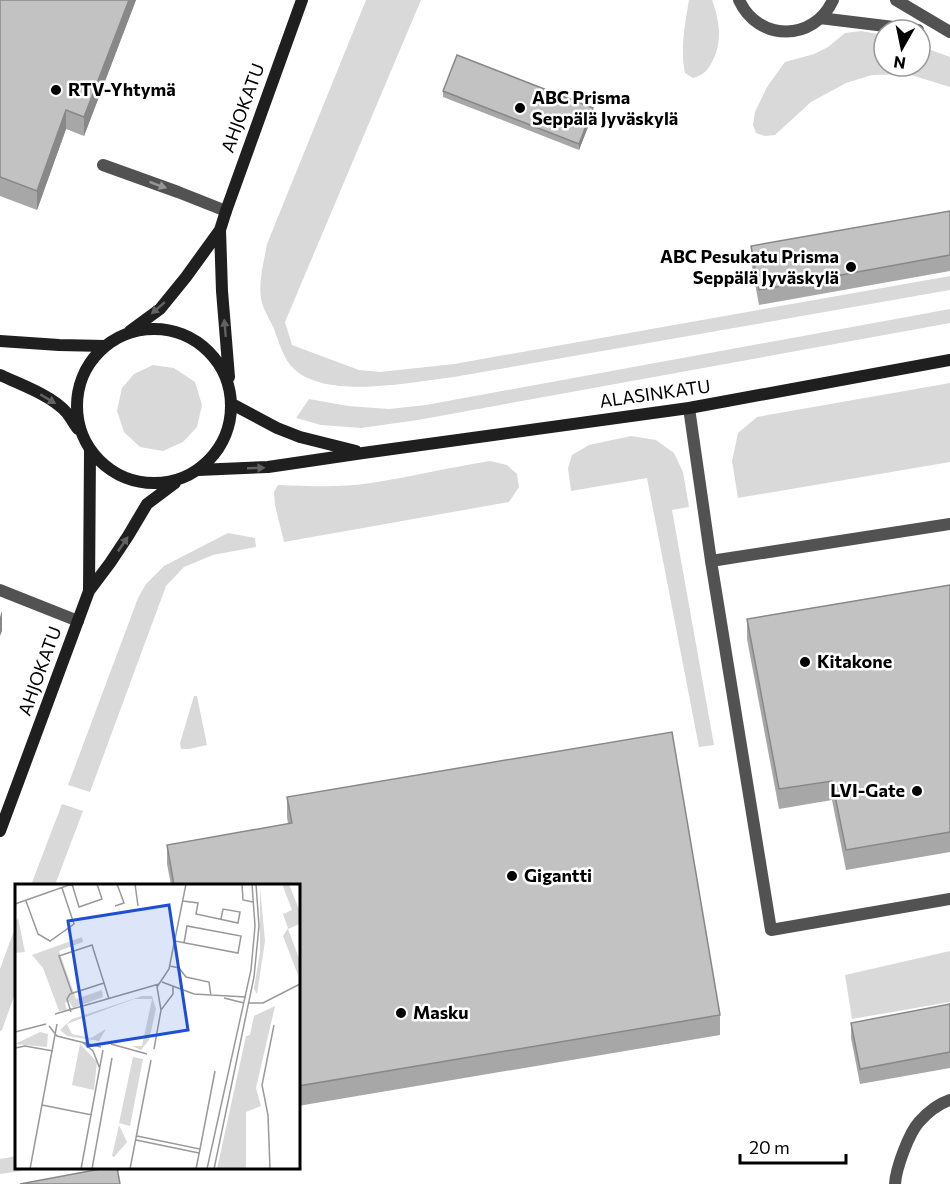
<svg xmlns="http://www.w3.org/2000/svg" width="950" height="1184" font-family="Commissioner,sans-serif">
	<style>
		.green { fill: #d9d9d9 }
		.lines { fill: none; stroke-linecap: round; stroke-linejoin: round }
		.lane { stroke: #525252; stroke-width: 12 }
		.secondary { stroke: #1f1f1f; stroke-width: 12 }
		.wall { fill: #a7a7a7 }
		.shaded-wall { fill: #888 }
		.building { fill: #c2c2c2; stroke: #888; stroke-width: 1.5 }
		.oneway { fill: #979797 }
		.oneway2 { fill: #626262 }
		.poi-dot { fill: #000; stroke: #fff; stroke-width: 2 }
		.labels { text-anchor: middle; stroke-width: 5; stroke-linejoin: round; paint-order: stroke }
		.poi-label { font-size: 18px; font-weight: bold; fill: #000; stroke: #fff; text-anchor: start }
		.street-label { font-size: 18px; fill: #000; stroke: #fff }
		.inset-road { fill: none; stroke: #999; stroke-width: 1.5 }
		.view { fill: #1d4ed8; fill-opacity: 0.15; stroke: #1d4ed8; stroke-width: 3 }
		.inset-edge { fill: none; stroke: #000; stroke-width: 3 }
	</style>
	<rect width="100%" height="100%" fill="#fff"/>
	<path class="green" d="M366,0H421L285,322L292,345L359,370L380,372L454,364L950,276V290L454,377C411,382 327,400 294,369C284,360 280,345 275,332C272,323 265,313 262,303C257,285 264,262 267,244Z
		M689,0H712C719,19 723,41 713,60C708,70 704,75 693,78L685,73C680,49 685,24 689,0Z
		M861,31L884,35V66H920V46L950,57V87L908,74L872,75L846,83L811,102L775,135L765,136L756,133L753,125L755,112L767,87L785,62L814,54L828,47L845,33Z
		M950,309V323L418,420L361,428L321,425L296,418L309,399L348,406L389,409L426,405Z
		M153,365L174,368L195,382L202,405L197,427L183,442L163,451L140,447L124,432L117,411L122,388L134,374Z
		M950,383V462L738,498L732,461L738,433L757,417Z
		M631,436L656,440L674,453L683,472L689,507L672,510L714,745L699,747L647,478L571,491L568,468L572,455L589,445Z
		M490,461L507,465L517,474L519,487L509,502L284,542L275,505L274,492L278,485C309,486 340,488 371,483C411,477 450,467 490,461Z
		M228,533L255,538L256,547L213,555L184,567L166,586L90,792L68,785L138,598L146,584L164,566Z
		M194,696H197L207,745L189,749H181L180,743Z
		M62,804L83,811L55,885H31Z
		M16,925V991L2,1030L0,1031V969Z
		M950,951V1002L852,1019L845,975Z
		M16,1156V1168H42L0,1174V1159Z"/>
	<g class="lines">
		<path class="lane" d="M739,0C758,42 814,42 833,0
			M896,0L950,32
			M820,18L918,30
			M103,165L178,192L226,211
			M689,408L711,561L950,524
			M711,561L771,930L950,899
			M0,590L78,621
			M895,1184C896,1168 909,1133 919,1122C928,1112 938,1104 950,1100"/>
		<path class="secondary" d="M77 406a77 77 0 1 1 154 0a77 77 0 1 1-154 0Z
			M130,331L160,309L186,277L220,230
			M0,341L59,345L105,346
			M0,375C20,384 53,396 67,413C71,418 74,424 78,429
			M229,377L222,291L220,230L226,211L302,0
			M232,404L277,428L300,437L356,451
			M198,470L268,467L363,453L689,408L950,360
			M89,591L90,451
			M0,831L89,591L110,563L128,536L147,504L175,483"/>
	</g>
	<path class="wall" d="M0,0H136L84,136L66,129L37,210L0,196Z
		M443,91L593,114L579,150L443,97Z
		M950,211V271L759,305L751,262V246Z
		M950,585V852L846,870L832,800L779,809L747,639V619Z
		M287,797L720,1015V1035L298,1106V885H171L167,864V845L288,824L287,817Z
		M950,1004V1068L860,1084L851,1038V1023Z"/>
	<path class="shaded-wall" d="M129,0H136L84,136V117Z
		M593,108V114L579,150V144Z
		M66,110V129L37,210V191Z
		M2,611V631L0,636V617Z"/>
	<path class="building" d="M0,0H129L84,117L66,110L37,191L0,177Z
		M457,55L593,108L579,144L443,91Z
		M950,211V255L759,290L751,246Z
		M950,585V832L846,850L832,781L779,789L747,619Z
		M672,732L720,1015L298,1086V885H174L167,845L292,823L287,797Z
		M950,1004V1052L860,1069L851,1023Z
		M111,1167H117L120,1184H20Z"/>
	<defs><path id="oneway-solid" d="M-6-.8H1V-3.2L6.5 0L1 3.2V.8H-6Z" transform="scale(1.5)"/></defs>
	<use class="oneway" href="#oneway-solid" transform="translate(158 185) rotate(20)"/>
	<g class="oneway2">
		<use href="#oneway-solid" transform="translate(158 308) rotate(139)"/>
		<use href="#oneway-solid" transform="translate(225 328) rotate(-95)"/>
		<use href="#oneway-solid" transform="translate(48 399) rotate(31)"/>
		<use href="#oneway-solid" transform="translate(256 468) rotate(-2)"/>
		<use href="#oneway-solid" transform="translate(123 544) rotate(-56)"/>
	</g>
	<g class="poi-dot">
		<circle cx="56" cy="90" r="6"/>
		<circle cx="520" cy="108" r="6"/>
		<circle cx="851" cy="267" r="6"/>
		<circle cx="805" cy="662" r="6"/>
		<circle cx="917" cy="791" r="6"/>
		<circle cx="512" cy="876" r="6"/>
		<circle cx="401" cy="1013" r="6"/>
	</g>
	<g class="labels">
		<g class="poi-label">
			<text x="68" y="96">RTV-Yhtymä</text>
			<text x="532" y="104">ABC Prisma<tspan x="532" dy="21">Seppälä Jyväskylä</tspan></text>
			<text x="839" y="263" text-anchor="end">ABC Pesukatu Prisma<tspan x="839" dy="21">Seppälä Jyväskylä</tspan></text>
			<text x="817" y="668">Kitakone</text>
			<text x="905" y="797" text-anchor="end">LVI-Gate</text>
			<text x="524" y="882">Gigantti</text>
			<text x="413" y="1019">Masku</text>
		</g>
		<g class="street-label">
			<text transform="translate(243 108) rotate(-70)" y="6">AHJOKATU</text>
			<text transform="translate(655 394) rotate(-8)" y="6">ALASINKATU</text>
			<text transform="translate(40 671) rotate(-70)" y="6">AHJOKATU</text>
		</g>
	</g>
	<g transform="translate(15 884)">
		<rect width="285" height="285" fill="#fff"/>
		<path d="M267,0H274L285,28V40L273,45L285,77L283,91L268,52L273,44L268,30L277,26ZM245,3L250,57L242,110L239,105L245,68ZM3,34L10,68L0,69V37ZM67,53L68,58L44,67L61,115L87,106L88,113L58,124L54,117L50,119L52,126L44,127L28,84L17,71ZM127,112H137L141,125L134,156L126,166L117,162H127L137,115H119L52,140L57,150L76,154L91,145L84,157L52,152L45,146L57,135ZM260,122L241,204L246,222L231,228V285H202L231,152L235,151L239,132ZM25,148L33,150L32,163L0,160ZM65,160L82,178L79,206L57,201ZM118,173L128,175L115,242L104,239ZM104,241L112,258L99,273L97,272Z" fill="#d9d9d9"/>
		<path class="inset-road" d="M57,0L64,23L87,15L82,0M120,0L123,22M227,0L228,16L238,18M11,17L23,50L35,57L59,40L47,4M168,17L183,19L181,30L223,39L225,28L208,25L206,35M0,20L57,0M100,22L109,19L102,0M160,57L223,69L226,52L172,42L169,59M155,82L164,84L171,93L194,98L196,112M147,98L179,110L231,113M57,109L44,72L77,61L89,99M209,114L229,119M233,119H248L285,100M146,126L142,103L154,85L171,0M56,128L52,115L55,110L89,99L94,115M40,130L144,100M34,142L42,152L86,163M0,148L31,140M67,158L78,167L85,185M96,160L132,170M0,164L10,162L38,167M139,165L146,126L158,110V102M27,221L77,231M122,252L185,265L181,285M121,256L184,269M185,265L200,187M15,285L42,140M66,285L88,166M77,285L97,174M115,285L136,176M192,285L236,86L240,42L237,0M199,285L239,93L244,42L241,0M255,285L253,231L247,201L259,141"/>
		<path class="view" d="M154,21L173,146L73,162L53,37Z"/>
		<rect width="285" height="285" class="inset-edge"/>
	</g>
	<g transform="translate(902 48) rotate(189)"><circle r="28" fill="#ffffff" stroke="#999999" stroke-width="1.5"/>
	<path d="M0-4.5L10 22L0 15L-10 22Z" fill="#000000"/>
	<text y="-9" font-size="16" font-weight="bold" text-anchor="middle" fill="#000000">N</text>
	</g>
	<path d="M740 1154v9h106v-9" fill="none" stroke="#000000" stroke-width="3"/>
	<text x="749" y="1154" font-size="18" fill="#000000" stroke="#ffffff" stroke-width="4.5" paint-order="stroke">20 m</text>
</svg>
